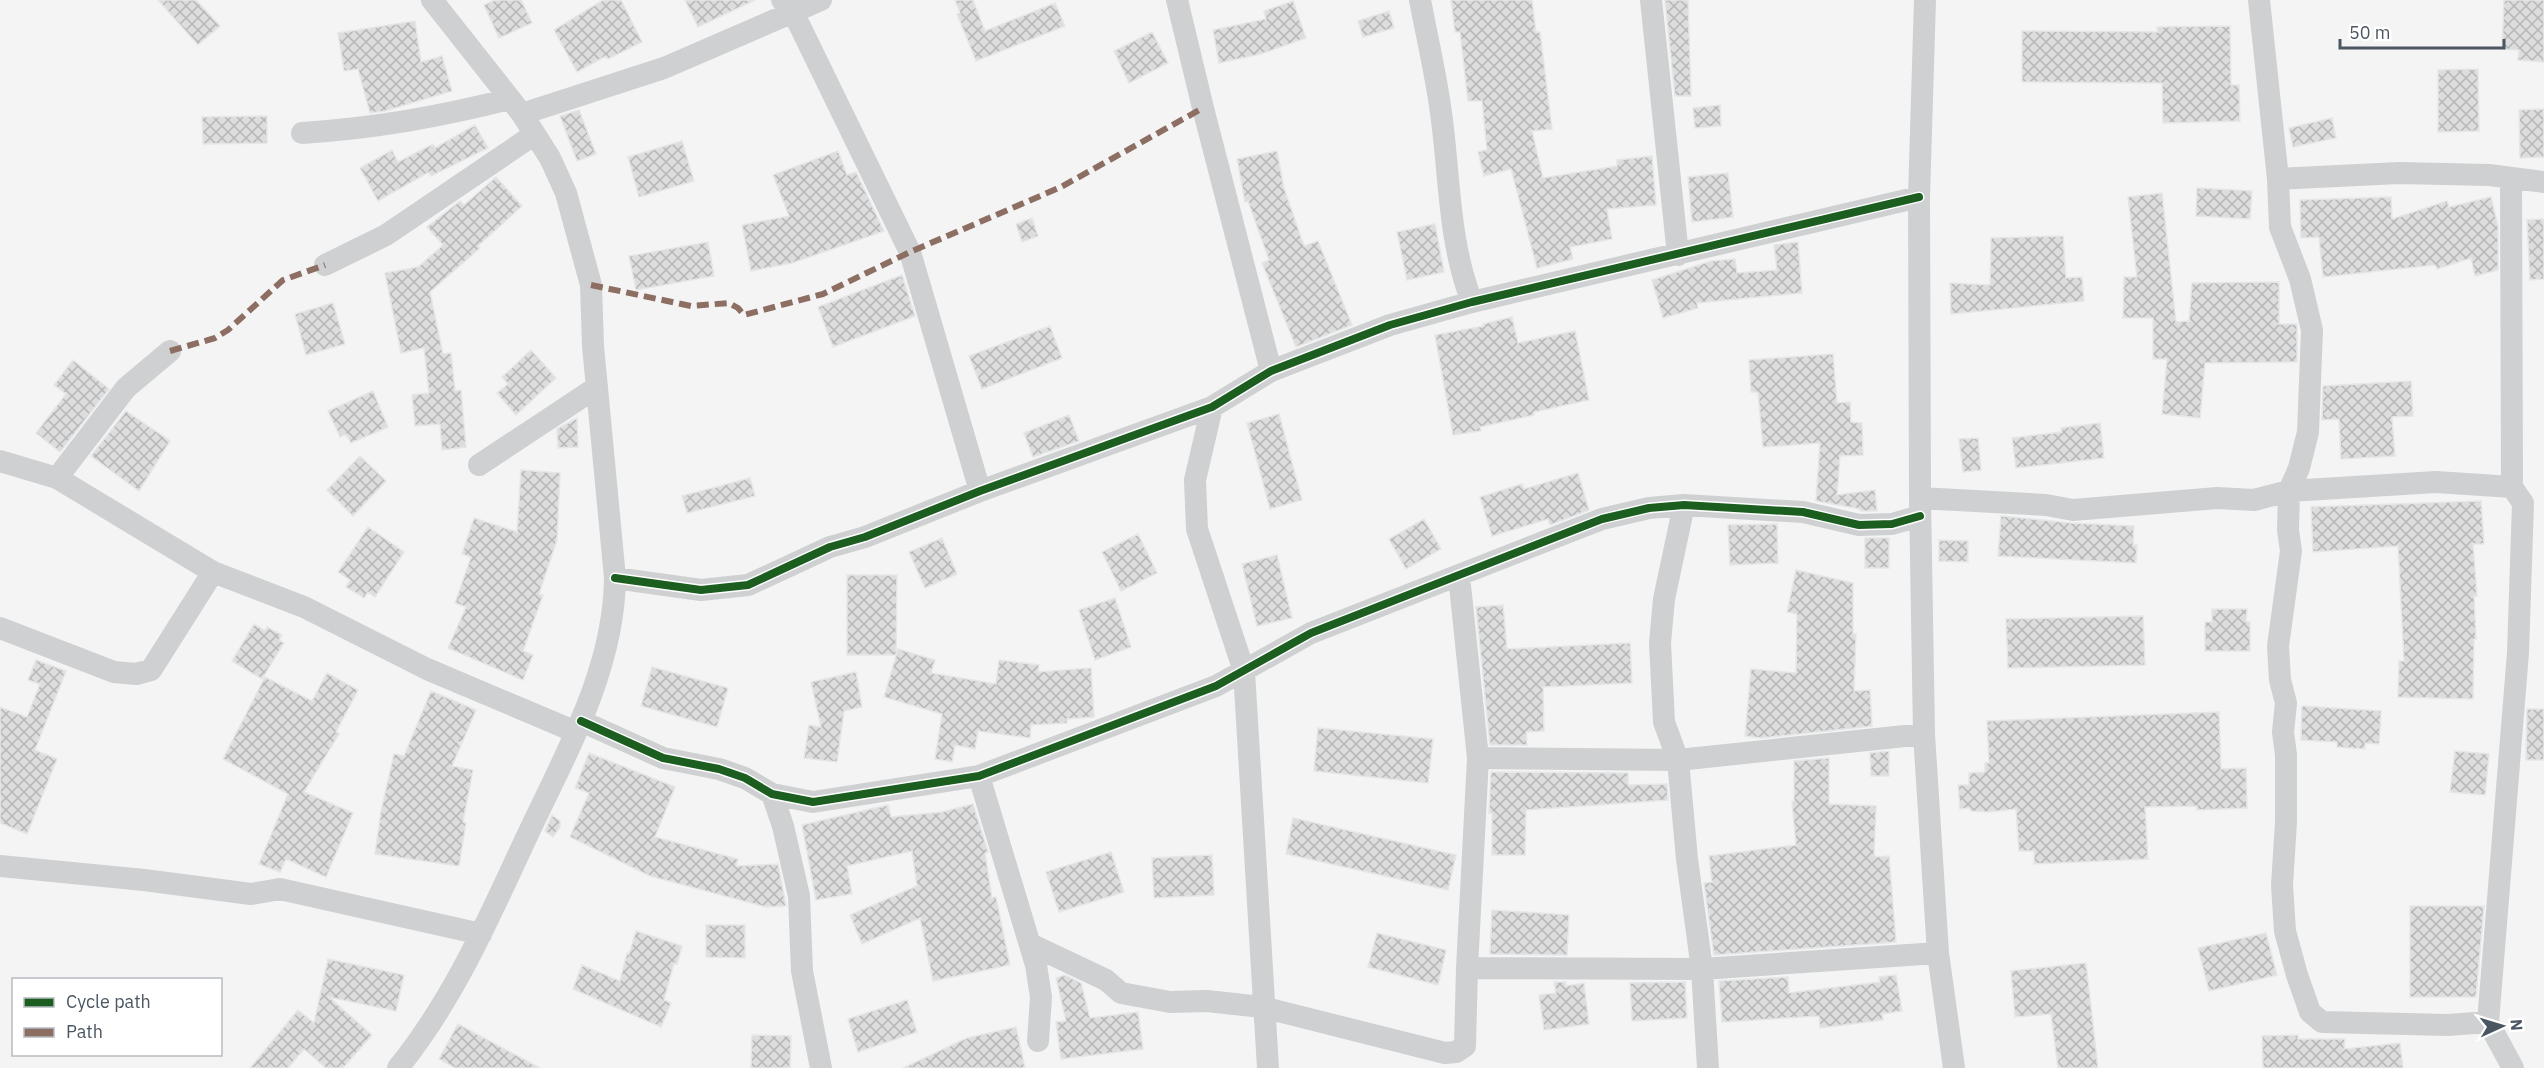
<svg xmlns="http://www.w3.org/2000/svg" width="2544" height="1068" font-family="'IBM Plex Sans',sans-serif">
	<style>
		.building { fill: url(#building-cross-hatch); stroke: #e5e6e7; stroke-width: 1.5 }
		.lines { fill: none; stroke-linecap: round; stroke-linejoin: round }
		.minor { stroke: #ced0d2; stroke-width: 22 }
		.quiet { stroke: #8d6e63; stroke-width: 6; stroke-dasharray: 12 6; stroke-linecap: butt }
		.cycleway-casing { stroke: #fff; stroke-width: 11 }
		.cycleway { stroke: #1b5e20; stroke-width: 8 }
	</style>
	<defs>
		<pattern id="building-cross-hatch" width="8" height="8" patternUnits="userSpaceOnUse" patternTransform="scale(1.5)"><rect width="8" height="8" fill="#ddddde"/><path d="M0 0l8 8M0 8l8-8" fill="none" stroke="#b5b6b7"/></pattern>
	</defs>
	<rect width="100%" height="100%" fill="#f4f4f4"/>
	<path class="building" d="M158,0H196L220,26L198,45Z
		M495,0H521L532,23L499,38L484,5Z
		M603,0H621L642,42L608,59L606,56L577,72L554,30Z
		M685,0H755L698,27Z
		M955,0H973L985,31L1055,3L1065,26L976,61L957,14L960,13Z
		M1451,0H1532L1536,32H1540L1552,129L1532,131L1543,178L1617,166V160L1652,156L1656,205L1607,209L1612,239L1570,247L1573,259L1537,268L1511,169L1484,176L1478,152L1487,150L1482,101H1468L1460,32H1455Z
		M1665,0H1688L1691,96H1675Z
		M2504,0H2544V62L2518,60L2519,50L2502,49Z
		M1293,1L1306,38L1261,54L1219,63L1213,30L1266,19L1264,11Z
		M1389,11L1394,28L1363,37L1358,21Z
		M415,21L421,62L442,56L452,91L385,111L370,113L358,69L344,71L338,33Z
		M2230,26L2231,85H2239L2240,121L2163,123L2162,83L2022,82V31L2158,32L2157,27Z
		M1152,32L1168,63L1129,83L1114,51Z
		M2478,69L2479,131L2438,132V70Z
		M1720,105L1721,126L1695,128L1693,108Z
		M2544,109V157L2520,158L2519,110Z
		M579,110L596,154L577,161L560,116Z
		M267,116V143L203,144L202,117Z
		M2332,118L2336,138L2293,147L2289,128Z
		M475,125L488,148L431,176L429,172L378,201L360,168L392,150L398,162L433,144L435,148Z
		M682,141L694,181L639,197L628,157Z
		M838,151L847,175L856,172L884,231L792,263L751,271L742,225L789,216L773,175Z
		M1277,151L1284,188L1304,246L1318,241L1352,325L1296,347L1262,263L1269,260L1248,201L1245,202L1237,159Z
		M1728,173L1733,217L1692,222L1688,177Z
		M496,177L522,206L478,246L480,248L430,292L443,354L451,353L455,391L461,390L466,447L442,450L440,424L415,426L412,395L429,393L424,348L401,353L385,273L418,267L443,245L427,227L460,201L464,205Z
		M2197,188L2252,191L2250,219L2196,216Z
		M2162,193L2176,322L2189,321L2192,283L2279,282V324H2297V362L2205,363L2200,418L2162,414L2167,359H2153V318H2123L2124,277H2137L2128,197Z
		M2391,197L2392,219L2447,201L2449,207L2491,197L2498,226V270L2475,276L2471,258L2437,269L2435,265L2323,277L2319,237L2301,238L2300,200Z
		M1032,218L1038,236L1022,242L1016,224Z
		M2544,219V279L2530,280L2527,220Z
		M1435,224L1444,272L1407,280L1397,232Z
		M2063,236L2066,278L2082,277L2084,301L1951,314L1950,283L1990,285L1991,238Z
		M708,242L714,276L636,290L629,256Z
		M1798,242L1802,293L1697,303L1698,308L1663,318L1652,280L1711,261L1735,259L1737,273L1777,270L1774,245Z
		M902,275L915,316L833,347L818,307Z
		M333,303L345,344L306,355L295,314Z
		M1512,317L1518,343L1575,331L1589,400L1534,412V415L1480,427L1481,431L1453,435L1435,335L1484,326L1483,324Z
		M1050,326L1062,358L982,389L969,356Z
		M531,350L556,378L516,415L497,393L508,384L502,377Z
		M1833,354L1837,403L1850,402L1851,422L1862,423L1863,455L1840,456L1837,495L1875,490L1877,511H1861L1860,509L1816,501L1820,443L1763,447L1758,392H1751L1749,360Z
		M73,360L109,389L60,452L36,433L66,394L54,385Z
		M2411,381L2413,416L2392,417L2395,456L2341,459L2339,419L2322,420L2323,386Z
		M373,391L388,427L351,443L346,434L340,437L328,411Z
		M126,411L170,441L139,491L91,456Z
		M1279,414L1302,500L1270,509L1247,423Z
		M1069,415L1079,441L1033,457L1024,433Z
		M577,418L578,447L558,448L557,429Z
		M2100,423L2104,458L2016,468L2012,438L2062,432L2061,428Z
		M1978,438L1981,470L1963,472L1959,439Z
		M360,456L386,481L353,516L327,490Z
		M521,470L560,473L557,540L539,594L543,595L523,651L533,655L523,680L448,648L466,607L455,603L471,557L462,554L474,518L517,532Z
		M1578,473L1589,510L1550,525L1548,519L1492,536L1480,497L1522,484L1524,489Z
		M750,478L755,496L687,513L682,496Z
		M2481,501L2484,544H2473L2477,596H2474L2476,639H2474L2473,699L2398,697L2399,661H2404L2398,546L2313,552L2311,507Z
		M2001,516L2071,523L2134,526L2133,545H2137L2136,563L1998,556Z
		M1424,519L1441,549L1406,569L1389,539Z
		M1777,524L1778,563L1730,565L1728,525Z
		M368,527L404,552L375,597L368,592L364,598L346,587L350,580L338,572Z
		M1138,534L1157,573L1121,591L1102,552Z
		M942,538L957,574L925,588L909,552Z
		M1865,538H1889V568H1865Z
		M1939,540L1968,541V562L1939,561Z
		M1277,555L1292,618L1257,626L1242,564Z
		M1796,570L1853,583V634H1856L1854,691L1870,690L1872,726L1761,738L1745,736L1751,669L1796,673L1797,614L1787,612Z
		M847,575H897L896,655H847Z
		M1115,598L1131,647L1095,660L1079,610Z
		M1503,605L1507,649L1630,643L1632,683L1543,687L1544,731L1526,732L1527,745H1490L1476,607Z
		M2212,609H2247L2246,622H2250V651H2205V622H2212Z
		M2143,616L2145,665L2008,668L2006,619Z
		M254,624L265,631L267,627L282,635L279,640L284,643L262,679L232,661Z
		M898,649L935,660L931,673L996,684L999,660L1039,665L1038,672L1091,668L1094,717L1067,719V723L1031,725L1030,738L978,731L975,749L955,745L952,762L935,759L942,714L884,697Z
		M36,660L66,671L35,750L57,759L27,834L0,823V707L27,717L40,684L28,680Z
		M652,667L728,688L717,727L641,706Z
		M856,672L862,707L844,711L837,762L804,758L809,725L821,727L811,682Z
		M327,673L358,690L336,732L339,734L304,792L353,813L326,877L286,859L280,872L259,864L288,794L223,759L265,677L312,701Z
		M431,691L476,710L462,743L457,742L461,745L452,766L473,770L463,822L466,823L459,866L375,854L381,811L394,754L404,756Z
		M2302,706L2381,711L2379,744L2365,743V749L2337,747V742L2301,740Z
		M2527,709H2544V760H2526Z
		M2219,712L2221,769L2246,768L2247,808L2197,810V806L2145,807L2148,859L2034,864V851H2019L2016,809L1989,812L1971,811L1970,808L1960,809L1958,785H1969V773L1985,772V763H1989L1987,721Z
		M1318,728L1433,739L1428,783L1314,771Z
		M1889,751V776H1871L1870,753Z
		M2455,751L2489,754L2485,795L2450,792Z
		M589,753L675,787L655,837L738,859L736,866L778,864L786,906L766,907L650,876L570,837L589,793L575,788Z
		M1829,758V804L1876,806L1874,855L1877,857L1889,856L1896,942L1714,955L1704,883L1712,882L1709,856L1796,845L1792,802L1794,801V761Z
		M1491,772L1628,773V785L1667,784L1668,800L1526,810L1525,855H1492V812L1489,813Z
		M973,804L988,852L985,853L992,898L996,897L1010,965L933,981L920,918L862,944L850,915L917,886L912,851L847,866L852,894L816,900L802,825L888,805L891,817L942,812Z
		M552,815L560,821V827L553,837L545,831Z
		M1293,818L1456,855L1448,890L1286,854Z
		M1111,852L1124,892L1059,912L1046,872Z
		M1212,855L1214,895L1154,898L1152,858Z
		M2410,906H2484L2476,997H2410Z
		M1492,910L1569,915L1567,955L1490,954Z
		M706,925H745V958L706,957Z
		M636,931L682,946L677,964L674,963L664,1000L671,1003L661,1027L573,989L582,965L620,981L627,953L629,954Z
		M1377,933L1446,950L1438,985L1368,967Z
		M2266,933L2277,975L2209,991L2198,948Z
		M328,959L404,975L396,1011L329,997L372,1035L343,1068H326L304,1049L288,1068H250L298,1010L314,1023Z
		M2086,963L2098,1068H2058L2051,1014L2015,1017L2011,971Z
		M1065,975L1081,983L1090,1018L1138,1012L1143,1049L1061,1059L1056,1022L1066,1021L1056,978Z
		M1896,975L1902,1011L1882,1014L1883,1020L1820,1028L1819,1016L1722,1022L1719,981L1788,977L1789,993L1880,982L1879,977Z
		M1554,982H1566L1565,986L1584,983L1589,1024L1544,1030L1539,995L1556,993Z
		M1685,982L1687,1018L1632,1021L1630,983Z
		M907,1000L917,1032L858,1052L848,1019Z
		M458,1024L540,1068H455L439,1059Z
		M1016,1027L1025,1068H903L967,1038Z
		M752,1035L791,1036L790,1068H751Z
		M2298,1035V1039H2345L2344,1049L2400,1043L2403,1068H2263L2262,1036Z"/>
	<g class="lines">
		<path class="minor" d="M782,0L793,12L910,252L980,491
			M1177,0L1203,108L1271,371
			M1420,0C1427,37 1436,75 1441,113C1450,176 1448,241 1472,302
			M1651,0L1678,255
			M1925,0L1919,197L1920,498L1924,734L1938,953L1954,1068
			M2259,0L2278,179L2399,173L2489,175L2544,182
			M522,114L664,68L821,0
			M302,133C376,128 438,117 510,99
			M2278,179L2280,227L2300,279L2312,330L2308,432L2299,468L2289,491L2288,530L2291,551L2278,646L2280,680L2286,703L2283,732L2286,755V822L2282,885L2285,931L2297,975L2310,1012L2322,1022L2448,1025L2488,1022L2513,1068
			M2511,179L2512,487
			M325,265L386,235L535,134
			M1212,407L1195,480L1197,529L1244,671L1268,1068
			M0,461L57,478L213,572L304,607L427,669L576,732
			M479,465L597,387
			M57,478L126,388L170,351
			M1920,498L2046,505L2073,510L2217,498L2254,500L2289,491L2436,482L2512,487L2523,503L2518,653L2488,1022
			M1684,505L1664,599L1660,643L1664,722L1678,760L1687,859L1702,969L1708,1068
			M615,578L701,590L748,585L830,547L865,537L980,491L1212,407L1271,371L1390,325L1472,302L1919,197
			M0,628L114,672L136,674L151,670L213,572
			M581,721L663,758L719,769L745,778L772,794L813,802L979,776L1216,686L1311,633L1602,519L1649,508L1684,505L1803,512L1859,525L1892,524L1920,516
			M1478,758L1678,760L1924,734
			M979,776L1036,965L1041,997L1038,1041
			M772,794L783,826L799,896L802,971L821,1068
			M0,866L144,880L251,894L280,889L481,934
			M1030,944L1106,980L1121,993L1170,1002L1207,1001L1262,1007L1445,1053L1456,1052L1465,1046L1467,968L1478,758L1459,576
			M1467,968L1702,969L1938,953
			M398,1068C456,996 489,917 528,834C566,753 614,670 615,578L593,346L591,285L566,193L550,158L522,114L432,0"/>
		<path class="quiet" d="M591,285L691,306L729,303L738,308L744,315L823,294L910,252L1061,187L1203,108
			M170,351L215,338L228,330L283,280L325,265"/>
		<g class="cycleway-casing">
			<path id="cycleway" d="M615,578L701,590L748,585L830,547L865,537L980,491L1212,407L1271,371L1390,325L1472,302L1919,197
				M581,721L663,758L719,769L745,778L772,794L813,802L979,776L1216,686L1311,633L1602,519L1649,508L1684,505L1803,512L1859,525L1892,524L1920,516"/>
		</g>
		<use href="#cycleway" class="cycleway"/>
	</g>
	<rect x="12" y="978" width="210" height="78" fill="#ffffff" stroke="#b7bbc0" stroke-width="1.5"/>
	<rect x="24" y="998" width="30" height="9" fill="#1b5e20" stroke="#b7bbc0" stroke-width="1.5"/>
	<text x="66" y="1008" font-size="18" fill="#4a5661">Cycle path</text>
	<rect x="24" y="1028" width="30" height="9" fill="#8d6e63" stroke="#b7bbc0" stroke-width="1.5"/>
	<text x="66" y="1038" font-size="18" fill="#4a5661">Path</text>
	<g transform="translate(2502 1026) rotate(86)" stroke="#ffffff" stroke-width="4.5" paint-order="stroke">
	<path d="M0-4.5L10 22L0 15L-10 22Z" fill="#4a5661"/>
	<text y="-9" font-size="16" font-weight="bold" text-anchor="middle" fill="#4a5661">N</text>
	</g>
	<path d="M2340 39v9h164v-9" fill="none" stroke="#4a5661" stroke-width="3"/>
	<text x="2349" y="39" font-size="18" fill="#4a5661" stroke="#ffffff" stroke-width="4.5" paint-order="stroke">50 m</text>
</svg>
